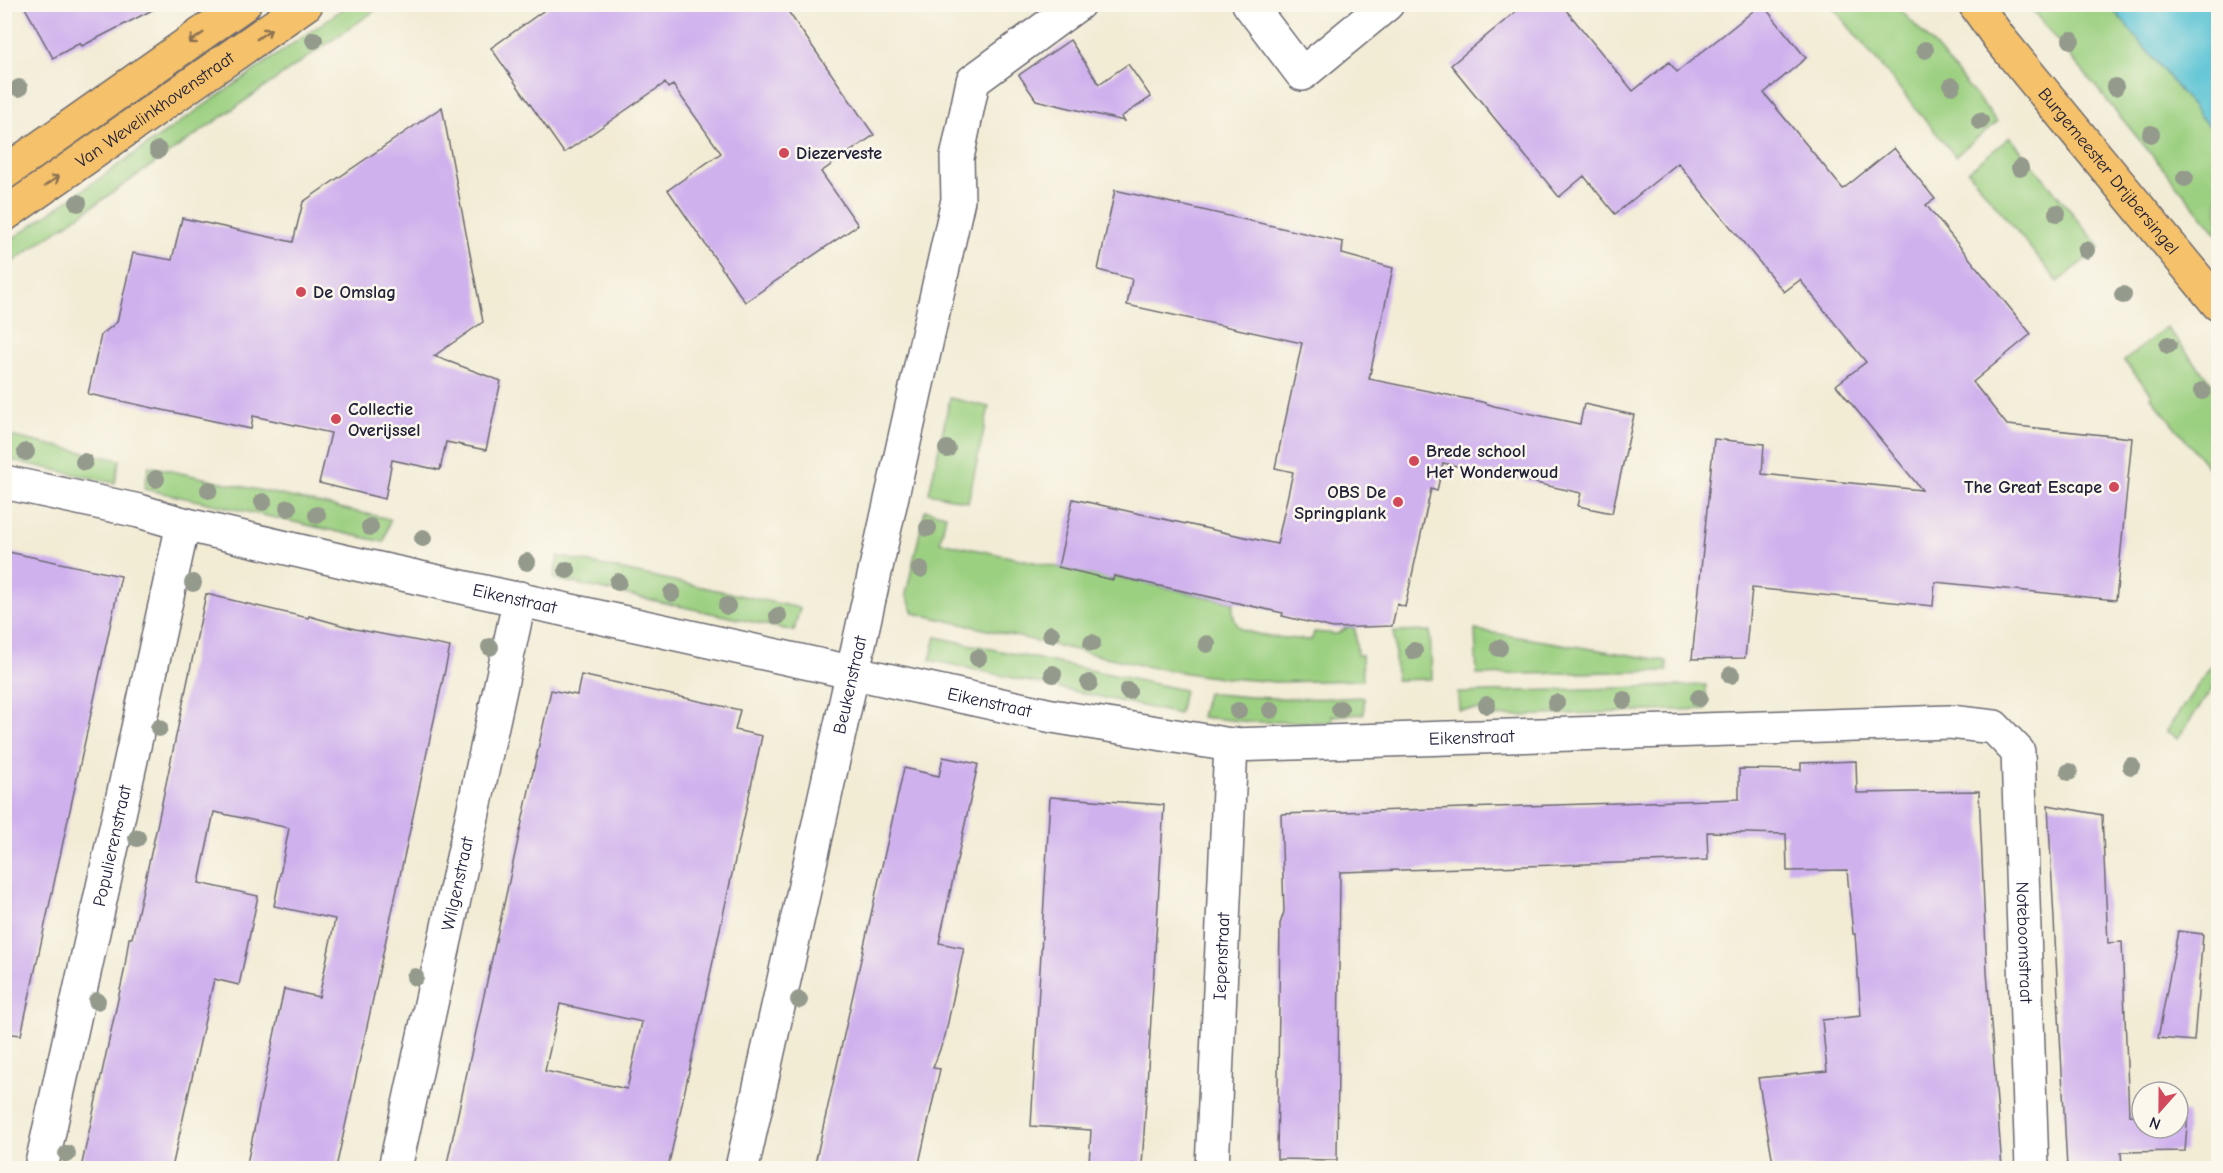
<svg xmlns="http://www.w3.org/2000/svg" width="2223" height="1173" font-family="'Comic Neue',sans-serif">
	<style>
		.green { fill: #9cd081; stroke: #5f795e; stroke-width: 1.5 }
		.water { fill: #59c3d4; stroke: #3e7288; stroke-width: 1.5 }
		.building { fill: #cfb1ed; fill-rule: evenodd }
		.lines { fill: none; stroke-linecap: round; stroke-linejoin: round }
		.minor-casing { stroke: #6b6971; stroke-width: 36 }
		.major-casing { stroke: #6b6971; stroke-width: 36 }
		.minor { stroke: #fff; stroke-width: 33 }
		.major { stroke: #f5c16b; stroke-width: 33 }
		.tree { fill: #949a8c }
		.oneway { stroke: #8c7253 }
		.poi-dot { fill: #d1495b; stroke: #fbf7ec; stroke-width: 2 }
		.labels { text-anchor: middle; stroke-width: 5; stroke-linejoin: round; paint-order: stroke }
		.street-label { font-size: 18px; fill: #22223b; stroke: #fbf7ec }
		.poi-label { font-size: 18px; font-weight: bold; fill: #22223b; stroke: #fbf7ec; text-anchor: start }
	</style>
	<rect width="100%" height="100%" fill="#fbf7ec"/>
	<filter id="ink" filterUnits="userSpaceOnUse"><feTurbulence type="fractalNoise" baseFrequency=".0167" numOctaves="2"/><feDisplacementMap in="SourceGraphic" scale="12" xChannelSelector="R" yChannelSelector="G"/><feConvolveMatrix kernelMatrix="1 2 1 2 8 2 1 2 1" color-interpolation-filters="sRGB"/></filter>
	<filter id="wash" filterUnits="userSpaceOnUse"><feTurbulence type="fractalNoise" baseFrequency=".008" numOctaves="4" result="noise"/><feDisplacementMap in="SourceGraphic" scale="24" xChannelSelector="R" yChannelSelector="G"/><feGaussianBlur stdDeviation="1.35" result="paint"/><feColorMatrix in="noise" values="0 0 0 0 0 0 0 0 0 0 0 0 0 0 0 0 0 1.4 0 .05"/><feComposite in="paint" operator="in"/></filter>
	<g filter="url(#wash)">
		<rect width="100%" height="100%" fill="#f2ecd5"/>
		<path class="green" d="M350,4L383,5L5,267V244Z
			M1831,5H1896L1937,48L1997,122L1955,156Z
			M2028,5H2110L2218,138V235Z
			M2010,137L2100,247L2058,282L1968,171Z
			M2166,327L2218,391V480L2150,396L2152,394L2124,361Z
			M950,398L989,407L968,502L929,493Z
			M5,435L120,460L115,483L5,459Z
			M149,466L390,519L384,542L144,489Z
			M925,510L946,515L940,542L1113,579L1114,576L1234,603C1231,611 1234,624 1242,629C1254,636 1294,639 1309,640L1312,639L1314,632L1337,634C1343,631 1348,624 1355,629L1357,655H1362L1363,680L1275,682L1205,676L1149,667L914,613L906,594Z
			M558,556L800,608L794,631L554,579Z
			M1475,630L1667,661V671L1477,675Z
			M1430,631L1432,679L1396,680L1394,632Z
			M936,637L1184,690L1179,714L930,660Z
			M2218,656V680L2178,738L2166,731Z
			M1706,685V709L1487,717V710H1459L1458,693Z
			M1207,693C1259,699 1311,700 1364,697V714L1332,716V722H1251L1201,717Z"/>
		<path class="water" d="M2110,5H2218V138Z"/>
		<g id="blocks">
			<path class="building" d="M23,4H164L82,46L80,43L53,58Z
				M553,4H783L874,135L821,172L858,225L745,302L668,190L721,153L673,85L668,88L665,83L564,153L491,48Z
				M1525,4H1561L1633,91L1669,62L1677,72L1762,4L1806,58L1764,93L1843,189L1894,148L1935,199L1926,205L2031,334L1973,382L2007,425L2132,438L2116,600L1935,582L1933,606L1752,588L1745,658L1692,659L1714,439L1764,444L1762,474L1922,490L1836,385L1866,362L1800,280L1784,292L1678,163L1615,214L1584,176L1559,197L1451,65Z
				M1070,40L1099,84L1128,64L1151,97L1121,117L1124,121L1036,100L1019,75Z
				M442,107L483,322L434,356L501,381L486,450L446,442L440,470L392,460L385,499L319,483L331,433L253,416L251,429L88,394L101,335L117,322L133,253L172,260L182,218L293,242L303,202Z
				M1115,190L1343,242L1342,254L1393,268L1369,379L1482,402L1494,406L1580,424L1584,404L1634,415L1612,513L1578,506L1581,493L1443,463L1437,491L1431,489L1405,607L1397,604L1392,626L1333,628L1282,616L1283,613L1114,576L1113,580L1058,567L1073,499L1277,544L1293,472L1275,468L1302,343L1127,305L1132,279L1098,270Z
				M4,551L121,576L21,1035L4,1033Z
				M206,594L308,618L309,616L355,629L450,647L336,1168H246L284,989L319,997L335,919L274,906L289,828L214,812L199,883L258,896L239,985L214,979L172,1168H81L124,972L129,938H132L156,831Z
				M581,675L740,710L735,730L762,736L668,1168H446L551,690L577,695ZM560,1004L642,1022L627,1089L545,1071Z
				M943,757L978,764L939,943L964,948L945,1036L933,1068L940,1069L918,1168H814L904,768L939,776Z
				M1856,761L1857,793L1979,791L1987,972L2002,1168H1774L1758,1078L1827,1071L1822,1020L1861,1016L1855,934H1853L1847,870L1787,871L1786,834L1707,832L1708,860L1340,872L1337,1160L1277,1159L1280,924L1284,912L1281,814L1739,799V769L1801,770V763Z
				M1050,797L1164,805L1142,1166L1131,1164V1168H1090L1091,1163H1089L1091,1130L1031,1126Z
				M2048,805L2102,815L2108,943L2122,942L2129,1115L2142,1116V1128H2178V1113H2188L2185,1151L2121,1152L2122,1168H2067Z
				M2178,931L2203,934L2194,1041L2158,1038Z"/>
		</g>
	</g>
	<g filter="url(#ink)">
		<use href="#blocks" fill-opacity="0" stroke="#6b6971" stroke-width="1.5"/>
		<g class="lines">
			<g class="minor-casing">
				<g id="minor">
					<path d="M1249,4L1302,74L1387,4"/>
					<path id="s1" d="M4,482L139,511L183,524L347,562L1052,716L1231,745L1950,722L1994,727L2018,752L2032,1168"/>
					<path id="s2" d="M41,1168L183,524"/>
					<path id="s3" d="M395,1168L520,598"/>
					<path id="s4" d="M742,1168L958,200L957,158L973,81L1078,4"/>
					<path id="s5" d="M1212,1168L1231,745"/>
				</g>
			</g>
			<g class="major-casing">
				<g id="major">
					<path id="s6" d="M1975,4L1999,38L2218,304"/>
					<path d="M4,173L244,4"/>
					<path id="s7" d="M4,215L306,4"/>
				</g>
			</g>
			<use href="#minor" class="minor"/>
			<use href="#major" class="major"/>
		</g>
		<g class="tree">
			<circle cx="314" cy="40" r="9"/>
			<circle cx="2071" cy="40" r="9"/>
			<circle cx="1925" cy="50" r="9"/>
			<circle cx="1952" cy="86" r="9"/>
			<circle cx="2115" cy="87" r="9"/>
			<circle cx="19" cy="88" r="9"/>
			<circle cx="1980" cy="121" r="9"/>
			<circle cx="2151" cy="134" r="9"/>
			<circle cx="158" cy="150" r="9"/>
			<circle cx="2020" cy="168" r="9"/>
			<circle cx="2185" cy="178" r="9"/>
			<circle cx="78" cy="203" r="9"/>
			<circle cx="2057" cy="213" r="9"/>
			<circle cx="2086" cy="250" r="9"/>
			<circle cx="2123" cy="295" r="9"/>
			<circle cx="2168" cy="345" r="9"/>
			<circle cx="2202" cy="391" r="9"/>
			<circle cx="947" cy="449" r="9"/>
			<circle cx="26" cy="452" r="9"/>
			<circle cx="84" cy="462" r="9"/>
			<circle cx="156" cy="479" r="9"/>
			<circle cx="209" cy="490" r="9"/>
			<circle cx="263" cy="502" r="9"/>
			<circle cx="288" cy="508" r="9"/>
			<circle cx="317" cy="515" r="9"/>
			<circle cx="370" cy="527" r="9"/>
			<circle cx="928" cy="528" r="9"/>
			<circle cx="423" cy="538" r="9"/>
			<circle cx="527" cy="562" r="9"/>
			<circle cx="920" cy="569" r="9"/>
			<circle cx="567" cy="570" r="9"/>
			<circle cx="618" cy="582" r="9"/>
			<circle cx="193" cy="583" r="9"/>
			<circle cx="672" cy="593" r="9"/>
			<circle cx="727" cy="606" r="9"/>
			<circle cx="778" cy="616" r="9"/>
			<circle cx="1051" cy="634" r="9"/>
			<circle cx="1092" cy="643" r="9"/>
			<circle cx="1207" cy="644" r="9"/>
			<circle cx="490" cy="647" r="9"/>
			<circle cx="1499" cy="648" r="9"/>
			<circle cx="1414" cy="651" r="9"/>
			<circle cx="978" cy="658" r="9"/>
			<circle cx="1053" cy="674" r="9"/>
			<circle cx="1731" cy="675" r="9"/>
			<circle cx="1089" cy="683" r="9"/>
			<circle cx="1128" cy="691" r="9"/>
			<circle cx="1699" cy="698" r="9"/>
			<circle cx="1624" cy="700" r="9"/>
			<circle cx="1556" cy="703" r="9"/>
			<circle cx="1487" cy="705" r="9"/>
			<circle cx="1340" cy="709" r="9"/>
			<circle cx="1271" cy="710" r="9"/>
			<circle cx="1238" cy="711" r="9"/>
			<circle cx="159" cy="728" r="9"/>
			<circle cx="2131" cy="766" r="9"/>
			<circle cx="2069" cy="772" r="9"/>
			<circle cx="137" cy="838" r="9"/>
			<circle cx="415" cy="977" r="9"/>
			<circle cx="799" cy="1000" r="9"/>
			<circle cx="97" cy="1001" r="9"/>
			<circle cx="67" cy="1154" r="9"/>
		</g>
		<defs><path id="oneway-shaft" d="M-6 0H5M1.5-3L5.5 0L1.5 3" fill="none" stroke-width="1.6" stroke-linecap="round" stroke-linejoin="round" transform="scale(1.5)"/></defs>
		<g class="oneway">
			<use href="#oneway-shaft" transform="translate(264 34) rotate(-35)"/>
			<use href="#oneway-shaft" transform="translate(196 38) rotate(145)"/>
			<use href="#oneway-shaft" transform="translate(52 181) rotate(-35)"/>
		</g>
	</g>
	<g class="poi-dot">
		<circle cx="784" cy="153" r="6"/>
		<circle cx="301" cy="292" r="6"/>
		<circle cx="336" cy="419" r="6"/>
		<circle cx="1414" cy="461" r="6"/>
		<circle cx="2114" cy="487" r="6"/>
		<circle cx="1398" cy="502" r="6"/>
	</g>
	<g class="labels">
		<g class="street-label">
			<text dy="6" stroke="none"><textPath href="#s7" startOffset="184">Van Wevelinkhovenstraat</textPath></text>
			<text dy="6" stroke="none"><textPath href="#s6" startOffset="214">Burgemeester Drijbersingel</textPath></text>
			<text dy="6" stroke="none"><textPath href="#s1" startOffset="524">Eikenstraat</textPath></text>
			<text dy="6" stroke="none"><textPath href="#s4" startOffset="495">Beukenstraat</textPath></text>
			<text dy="6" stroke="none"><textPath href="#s1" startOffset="1010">Eikenstraat</textPath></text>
			<text dy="6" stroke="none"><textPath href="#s1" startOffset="1496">Eikenstraat</textPath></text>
			<text dy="6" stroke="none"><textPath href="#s2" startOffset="330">Populierenstraat</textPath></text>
			<text dy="6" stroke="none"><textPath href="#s3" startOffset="291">Wilgenstraat</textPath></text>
			<text dy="6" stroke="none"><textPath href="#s1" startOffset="2244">Noteboomstraat</textPath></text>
			<text dy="6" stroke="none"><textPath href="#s5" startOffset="212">Iepenstraat</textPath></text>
		</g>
		<g class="poi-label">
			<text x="796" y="159">Diezerveste</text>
			<text x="313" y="298">De Omslag</text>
			<text x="348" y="415">Collectie<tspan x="348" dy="21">Overijssel</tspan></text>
			<text x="1426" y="457">Brede school<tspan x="1426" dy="21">Het Wonderwoud</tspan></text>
			<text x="2102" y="493" text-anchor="end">The Great Escape</text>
			<text x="1386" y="498" text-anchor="end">OBS De<tspan x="1386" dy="21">Springplank</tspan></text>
		</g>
	</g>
	<rect width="2223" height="1173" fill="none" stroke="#fbf7ec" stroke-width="24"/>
	<g transform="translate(2160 1110) rotate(201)"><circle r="28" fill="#fbf7ec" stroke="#a4a2a5" stroke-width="1.5"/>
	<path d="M0-4.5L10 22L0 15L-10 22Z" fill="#d1495b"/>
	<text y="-9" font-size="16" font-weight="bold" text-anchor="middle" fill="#22223b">N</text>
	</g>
</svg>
